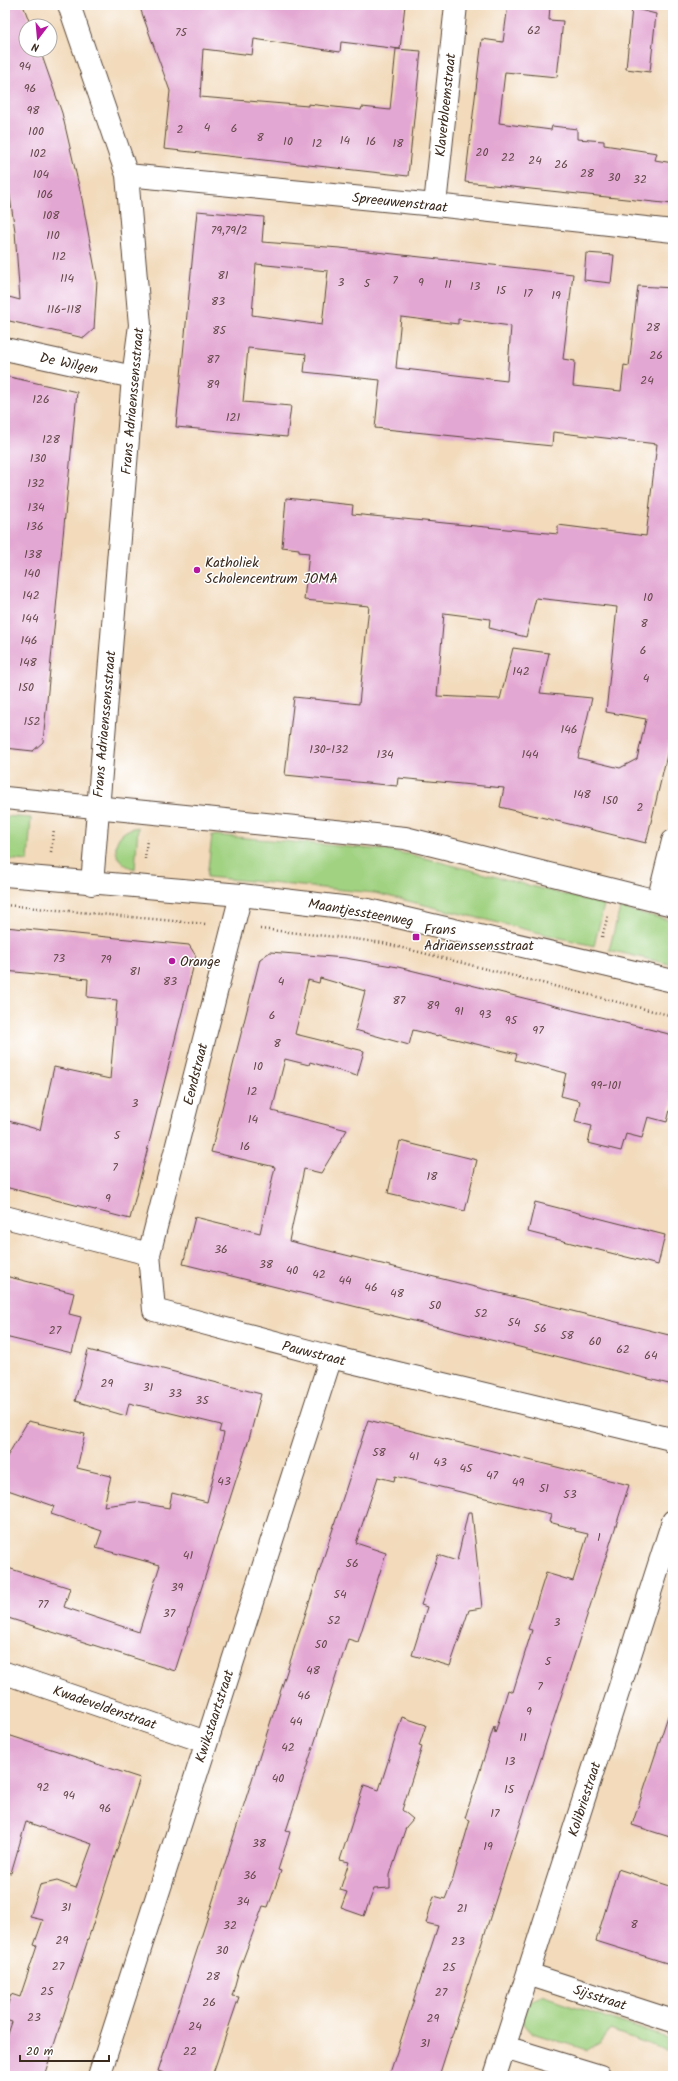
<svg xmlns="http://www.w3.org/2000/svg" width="678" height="2081" font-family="Kalam,sans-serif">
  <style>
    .green { fill: #a0d281; stroke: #6e7e50 }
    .building { fill: #e3a7d3; fill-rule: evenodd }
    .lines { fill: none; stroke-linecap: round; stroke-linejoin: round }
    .minor-casing { stroke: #564436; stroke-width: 24 }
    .tertiary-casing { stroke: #564436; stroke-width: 24 }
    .path { stroke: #564436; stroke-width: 2.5; stroke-dasharray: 1 3; stroke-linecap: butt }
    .minor { stroke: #fff; stroke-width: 22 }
    .tertiary { stroke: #fff; stroke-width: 22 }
    .poi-dot { fill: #b5179e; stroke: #fff; stroke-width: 1.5 }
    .labels { text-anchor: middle; stroke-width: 3; stroke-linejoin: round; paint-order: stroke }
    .number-label { font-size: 12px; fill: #65494b }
    .street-label { font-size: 14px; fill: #3b2a1e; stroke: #fff }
    .poi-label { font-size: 14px; fill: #3b2a1e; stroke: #fff; text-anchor: start }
  </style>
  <rect width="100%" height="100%" fill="#fff"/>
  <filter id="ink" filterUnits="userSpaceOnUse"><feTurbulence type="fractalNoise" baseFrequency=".025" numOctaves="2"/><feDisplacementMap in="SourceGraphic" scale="8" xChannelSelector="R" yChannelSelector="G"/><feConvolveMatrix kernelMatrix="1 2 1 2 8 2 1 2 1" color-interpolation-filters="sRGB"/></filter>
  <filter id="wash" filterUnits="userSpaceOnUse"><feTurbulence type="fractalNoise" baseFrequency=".012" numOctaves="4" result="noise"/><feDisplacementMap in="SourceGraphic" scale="16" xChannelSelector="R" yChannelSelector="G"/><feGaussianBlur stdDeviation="0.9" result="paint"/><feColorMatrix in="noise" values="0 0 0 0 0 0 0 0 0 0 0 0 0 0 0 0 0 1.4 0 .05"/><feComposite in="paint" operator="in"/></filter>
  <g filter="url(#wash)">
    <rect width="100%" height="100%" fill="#f2dabb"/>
    <path class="green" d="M5 816 31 818 28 861 5 859Z
      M138 827 135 869C108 862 110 831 138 827Z
      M212 835 384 850 413 855 604 905 594 946 375 893 207 877Z
      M620 908 673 921V965L609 950Z
      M541 1995 673 2040V2053L610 2030 601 2042 587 2050 532 2033 522 2022 530 2001Z"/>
    <g id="blocks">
      <path class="building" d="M5 5H23L31 26H26V50H40L62 113 82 199 97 280 94 329 84 338 5 320V296L20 300 15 231 9 190 5 191Z
        M139 5H405L400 49 341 42 340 52 254 39 252 55 203 49 200 97 308 106V104L361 110 362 107 390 110 396 49 421 51 408 176 164 149 170 91Z
        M508 5H550L549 20 563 21 557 77 505 72 499 123 551 130 552 126 577 129V139L604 141V145L657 153 655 160 673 163V204L465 182 482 39 503 42Z
        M632 8 656 14 650 72 626 69Z
        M197 211 264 217 262 242 340 248 573 274 563 359 575 361 573 386 621 391 624 365 629 366 638 286 673 288V720L667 755 646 843 500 807 504 788 398 778 397 786 285 775 294 697 359 704 369 606 304 600 309 553 299 552V549L282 547 286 498 353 505 352 514 558 534V525L646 536 657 444 553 432 552 446 375 428 380 380 304 372 306 354 248 348 243 402 291 406 287 437 176 427ZM256 264 328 271 322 325 252 315ZM401 317 458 324V319L511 326 507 381 396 368ZM536 598 617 607 606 712 646 719 637 759 620 768 578 758 592 698 540 693 549 653 513 648 500 699 437 696 444 613 490 619 489 628 526 637Z
        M586 253 614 255 611 283 584 280Z
        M5 376 77 392 43 742 33 751 5 748V532L8 500H5Z
        M5 927 189 945 196 956 130 1219 5 1187V1120L40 1130 54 1067 110 1079 117 1000 87 997 88 979 5 971Z
        M270 952 345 958 398 967 673 1035V1098L667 1122 648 1117 642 1138 626 1134 621 1151 588 1143 592 1126 575 1122 580 1101 561 1096 566 1073 515 1060 517 1054 439 1035 438 1036 413 1030 409 1045 355 1030 365 991 320 978 319 983 308 980 295 1034 364 1051 357 1076 310 1062 309 1065 285 1059 272 1111 347 1130 321 1173 304 1169 289 1241 673 1336V1385L183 1264 195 1217 260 1233 275 1167 211 1152 260 959Z
        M400 1141 477 1160 465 1211 388 1193Z
        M535 1202 665 1235 658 1265 528 1232Z
        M5 1276 74 1293 69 1314 81 1317 72 1353 5 1337Z
        M88 1350 261 1394 249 1439 175 1671 5 1617V1567L70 1588 64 1607 139 1632 160 1565 96 1548 102 1531 51 1514 54 1506 5 1489V1460L28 1421 85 1434 77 1468 111 1476 104 1506 135 1502 169 1508 172 1493 207 1502 224 1433 219 1432 221 1425 129 1403 126 1416 75 1401Z
        M368 1420 629 1485 439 2076H389L438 1926 426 1923 434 1896 445 1899 452 1882 470 1820 465 1818 494 1726 495 1733 508 1690 513 1692 532 1630 528 1629 546 1573 573 1581 588 1534 575 1531V1529L549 1522 551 1514 395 1476 394 1481 378 1477 356 1543 386 1553 358 1642 348 1639 286 1831 290 1832 278 1870 281 1871 268 1907 263 1906 239 1970 232 1996 239 1997 212 2076H173L158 2071Z
        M468 1512H472L482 1608 469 1610 450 1666 412 1655 427 1607 421 1605 438 1555 457 1561Z
        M669 1713 673 1714V1838L632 1825Z
        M402 1717 426 1725 419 1746 422 1747 402 1810 413 1819 406 1827 390 1875V1888L374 1889 364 1916 341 1908 347 1892 340 1890 349 1862 340 1860 364 1785 379 1790Z
        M5 1734 140 1778 44 2076H5V2043L12 2022 5 2020V2013L11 1994 20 1997 37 1946 34 1945 43 1920 30 1917 40 1885 57 1881 76 1888 92 1844 26 1822 11 1873 5 1872Z
        M618 1869 673 1887V1965L596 1941Z"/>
    </g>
  </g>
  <g filter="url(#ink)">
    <use href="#blocks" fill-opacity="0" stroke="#564436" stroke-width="1"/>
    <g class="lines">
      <g class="minor-casing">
        <path id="minor" d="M69 5 127 175 140 325 133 377 92 884
          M127 175 435 205 673 231
          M435 205 456 5
          M5 349 133 377
          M241 895 149 1254 154 1310 331 1357 671 1439 673 1442
          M658 901 673 841
          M5 1217 149 1254
          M5 1673 206 1742
          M528 1974 673 2021
          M505 2047 600 2076
          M99 2076 331 1357
          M495 2076 673 1521"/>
      </g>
      <g class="tertiary-casing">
        <path id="tertiary" d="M5 798 405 838 673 905
          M5 875 241 895 368 910 673 981"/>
      </g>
      <path class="path" d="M51 852 54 829
        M145 859 147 839
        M5 905 206 924
        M260 929 355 939 383 943 673 1016
        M602 937 608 915"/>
      <use href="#minor" class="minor"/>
      <use href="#tertiary" class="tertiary"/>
    </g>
  </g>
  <g class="poi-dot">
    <circle cx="197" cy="570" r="4"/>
    <rect x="412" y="933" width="8" height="8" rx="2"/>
    <circle cx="172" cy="961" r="4"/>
  </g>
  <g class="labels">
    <g class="number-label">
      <text x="534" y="34">62</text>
      <text x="181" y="36">75</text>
      <text x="25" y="70">94</text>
      <text x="30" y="92">96</text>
      <text x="33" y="114">98</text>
      <text x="207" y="131">4</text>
      <text x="234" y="132">6</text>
      <text x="180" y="133">2</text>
      <text x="36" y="135">100</text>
      <text x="260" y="141">8</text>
      <text x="345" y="144">14</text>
      <text x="288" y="145">10</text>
      <text x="371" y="145">16</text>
      <text x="317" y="147">12</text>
      <text x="398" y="147">18</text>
      <text x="482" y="156">20</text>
      <text x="38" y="157">102</text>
      <text x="508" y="161">22</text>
      <text x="535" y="164">24</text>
      <text x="561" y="168">26</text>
      <text x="587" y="177">28</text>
      <text x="41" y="178">104</text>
      <text x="614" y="181">30</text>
      <text x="640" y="183">32</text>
      <text x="45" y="198">106</text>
      <text x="51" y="219">108</text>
      <text x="229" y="234">79,79/2</text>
      <text x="53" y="239">110</text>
      <text x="59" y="260">112</text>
      <text x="223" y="279">81</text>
      <text x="67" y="282">114</text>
      <text x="395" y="284">7</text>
      <text x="341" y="286">3</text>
      <text x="421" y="286">9</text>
      <text x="367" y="287">5</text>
      <text x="448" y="288">11</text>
      <text x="475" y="290">13</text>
      <text x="501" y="294">15</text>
      <text x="528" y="297">17</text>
      <text x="556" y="299">19</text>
      <text x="218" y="305">83</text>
      <text x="64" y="313">116-118</text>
      <text x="653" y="331">28</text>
      <text x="219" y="334">85</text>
      <text x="656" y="359">26</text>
      <text x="213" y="363">87</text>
      <text x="647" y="384">24</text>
      <text x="213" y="388">89</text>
      <text x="41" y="403">126</text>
      <text x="233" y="421">121</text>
      <text x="51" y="443">128</text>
      <text x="38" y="462">130</text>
      <text x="36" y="487">132</text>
      <text x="36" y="511">134</text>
      <text x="35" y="530">136</text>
      <text x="33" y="558">138</text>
      <text x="32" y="577">140</text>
      <text x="31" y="599">142</text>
      <text x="648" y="601">10</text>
      <text x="30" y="622">144</text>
      <text x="644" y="627">8</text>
      <text x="29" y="644">146</text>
      <text x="643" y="654">6</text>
      <text x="28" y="666">148</text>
      <text x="521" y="675">142</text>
      <text x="646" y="682">4</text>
      <text x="26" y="691">150</text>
      <text x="32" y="725">152</text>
      <text x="569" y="733">146</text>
      <text x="329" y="753">130-132</text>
      <text x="385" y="758">134</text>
      <text x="530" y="758">144</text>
      <text x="582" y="798">148</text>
      <text x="610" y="804">150</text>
      <text x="640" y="811">2</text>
      <text x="59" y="962">73</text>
      <text x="106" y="963">79</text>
      <text x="135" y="975">81</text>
      <text x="170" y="985">83</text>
      <text x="281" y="985">4</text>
      <text x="399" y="1004">87</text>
      <text x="433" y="1009">89</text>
      <text x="459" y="1015">91</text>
      <text x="485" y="1018">93</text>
      <text x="272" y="1019">6</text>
      <text x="511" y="1024">95</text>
      <text x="538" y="1034">97</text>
      <text x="277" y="1047">8</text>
      <text x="258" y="1070">10</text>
      <text x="606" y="1089">99-101</text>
      <text x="252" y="1095">12</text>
      <text x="135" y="1107">3</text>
      <text x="253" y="1123">14</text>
      <text x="117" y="1139">5</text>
      <text x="245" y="1150">16</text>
      <text x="115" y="1171">7</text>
      <text x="432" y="1180">18</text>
      <text x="108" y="1202">9</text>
      <text x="221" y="1253">36</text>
      <text x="266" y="1268">38</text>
      <text x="292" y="1274">40</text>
      <text x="319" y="1278">42</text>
      <text x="345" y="1284">44</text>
      <text x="371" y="1291">46</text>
      <text x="397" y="1297">48</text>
      <text x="435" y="1309">50</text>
      <text x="481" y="1317">52</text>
      <text x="514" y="1326">54</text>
      <text x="540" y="1332">56</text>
      <text x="55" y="1334">27</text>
      <text x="567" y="1339">58</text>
      <text x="595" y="1345">60</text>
      <text x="623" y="1353">62</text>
      <text x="651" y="1359">64</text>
      <text x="107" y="1387">29</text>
      <text x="148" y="1391">31</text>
      <text x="175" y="1397">33</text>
      <text x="202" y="1404">35</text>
      <text x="379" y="1456">58</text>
      <text x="414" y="1460">41</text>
      <text x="440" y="1466">43</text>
      <text x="466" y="1472">45</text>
      <text x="492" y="1479">47</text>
      <text x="224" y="1485">43</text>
      <text x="518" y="1486">49</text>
      <text x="544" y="1492">51</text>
      <text x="570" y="1498">53</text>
      <text x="599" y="1541">1</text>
      <text x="188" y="1559">41</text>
      <text x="352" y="1567">56</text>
      <text x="177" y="1591">39</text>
      <text x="340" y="1598">54</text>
      <text x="43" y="1608">77</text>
      <text x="169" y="1617">37</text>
      <text x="334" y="1624">52</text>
      <text x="557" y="1626">3</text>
      <text x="321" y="1648">50</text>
      <text x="548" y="1665">5</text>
      <text x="313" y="1674">48</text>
      <text x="540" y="1690">7</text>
      <text x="304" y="1699">46</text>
      <text x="529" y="1715">9</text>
      <text x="296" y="1725">44</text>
      <text x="523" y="1741">11</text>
      <text x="288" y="1751">42</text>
      <text x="510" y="1765">13</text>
      <text x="278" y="1782">40</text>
      <text x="43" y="1791">92</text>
      <text x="509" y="1793">15</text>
      <text x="69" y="1799">94</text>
      <text x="105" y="1812">96</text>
      <text x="495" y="1817">17</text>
      <text x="259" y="1847">38</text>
      <text x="488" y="1850">19</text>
      <text x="250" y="1879">36</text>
      <text x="243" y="1905">34</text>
      <text x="66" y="1911">31</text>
      <text x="462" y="1912">21</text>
      <text x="634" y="1928">8</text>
      <text x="230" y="1929">32</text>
      <text x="62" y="1944">29</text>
      <text x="458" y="1945">23</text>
      <text x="222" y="1954">30</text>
      <text x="58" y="1970">27</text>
      <text x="449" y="1971">25</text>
      <text x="213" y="1980">28</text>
      <text x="47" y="1995">25</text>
      <text x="441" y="1996">27</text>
      <text x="209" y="2006">26</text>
      <text x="34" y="2021">23</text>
      <text x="433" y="2022">29</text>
      <text x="195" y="2030">24</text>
      <text x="425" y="2047">31</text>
      <text x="190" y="2055">22</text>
    </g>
    <g class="street-label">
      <text transform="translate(445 105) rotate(-84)" y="5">Klaverbloemstraat</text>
      <text transform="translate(400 202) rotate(6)" y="5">Spreeuwenstraat</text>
      <text transform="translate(69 363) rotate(12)" y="5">De Wilgen</text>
      <text transform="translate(132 401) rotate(-85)" y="5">Frans Adriaenssensstraat</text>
      <text transform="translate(104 724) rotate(-85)" y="5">Frans Adriaenssensstraat</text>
      <text transform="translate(361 912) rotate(10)" y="5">Maantjessteenweg</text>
      <text transform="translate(195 1074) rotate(-76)" y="5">Eendstraat</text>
      <text transform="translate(314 1353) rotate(14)" y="5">Pauwstraat</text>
      <text transform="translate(105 1707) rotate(19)" y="5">Kwadeveldenstraat</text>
      <text transform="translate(214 1716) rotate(-72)" y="5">Kwikstaartstraat</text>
      <text transform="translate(584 1799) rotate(-72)" y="5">Kolibriestraat</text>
      <text transform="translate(600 1997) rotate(18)" y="5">Sijsstraat</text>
    </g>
    <g class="poi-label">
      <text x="205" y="567">Katholiek<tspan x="205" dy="16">Scholencentrum JOMA</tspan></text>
      <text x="424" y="934">Frans<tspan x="424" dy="16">Adriaenssensstraat</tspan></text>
      <text x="180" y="966">Orange</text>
    </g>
  </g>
  <rect width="678" height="2081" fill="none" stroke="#fff" stroke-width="20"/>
  <g transform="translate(38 38) rotate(196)"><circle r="19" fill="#ffffff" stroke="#b1aaa5"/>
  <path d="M0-3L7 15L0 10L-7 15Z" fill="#b5179e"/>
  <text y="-6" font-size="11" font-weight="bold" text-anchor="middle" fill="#3b2a1e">N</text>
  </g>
  <path d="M20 2055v6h89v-6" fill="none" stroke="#3b2a1e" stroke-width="2"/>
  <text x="26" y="2055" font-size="12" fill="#3b2a1e" stroke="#ffffff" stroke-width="3" paint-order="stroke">20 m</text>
</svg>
